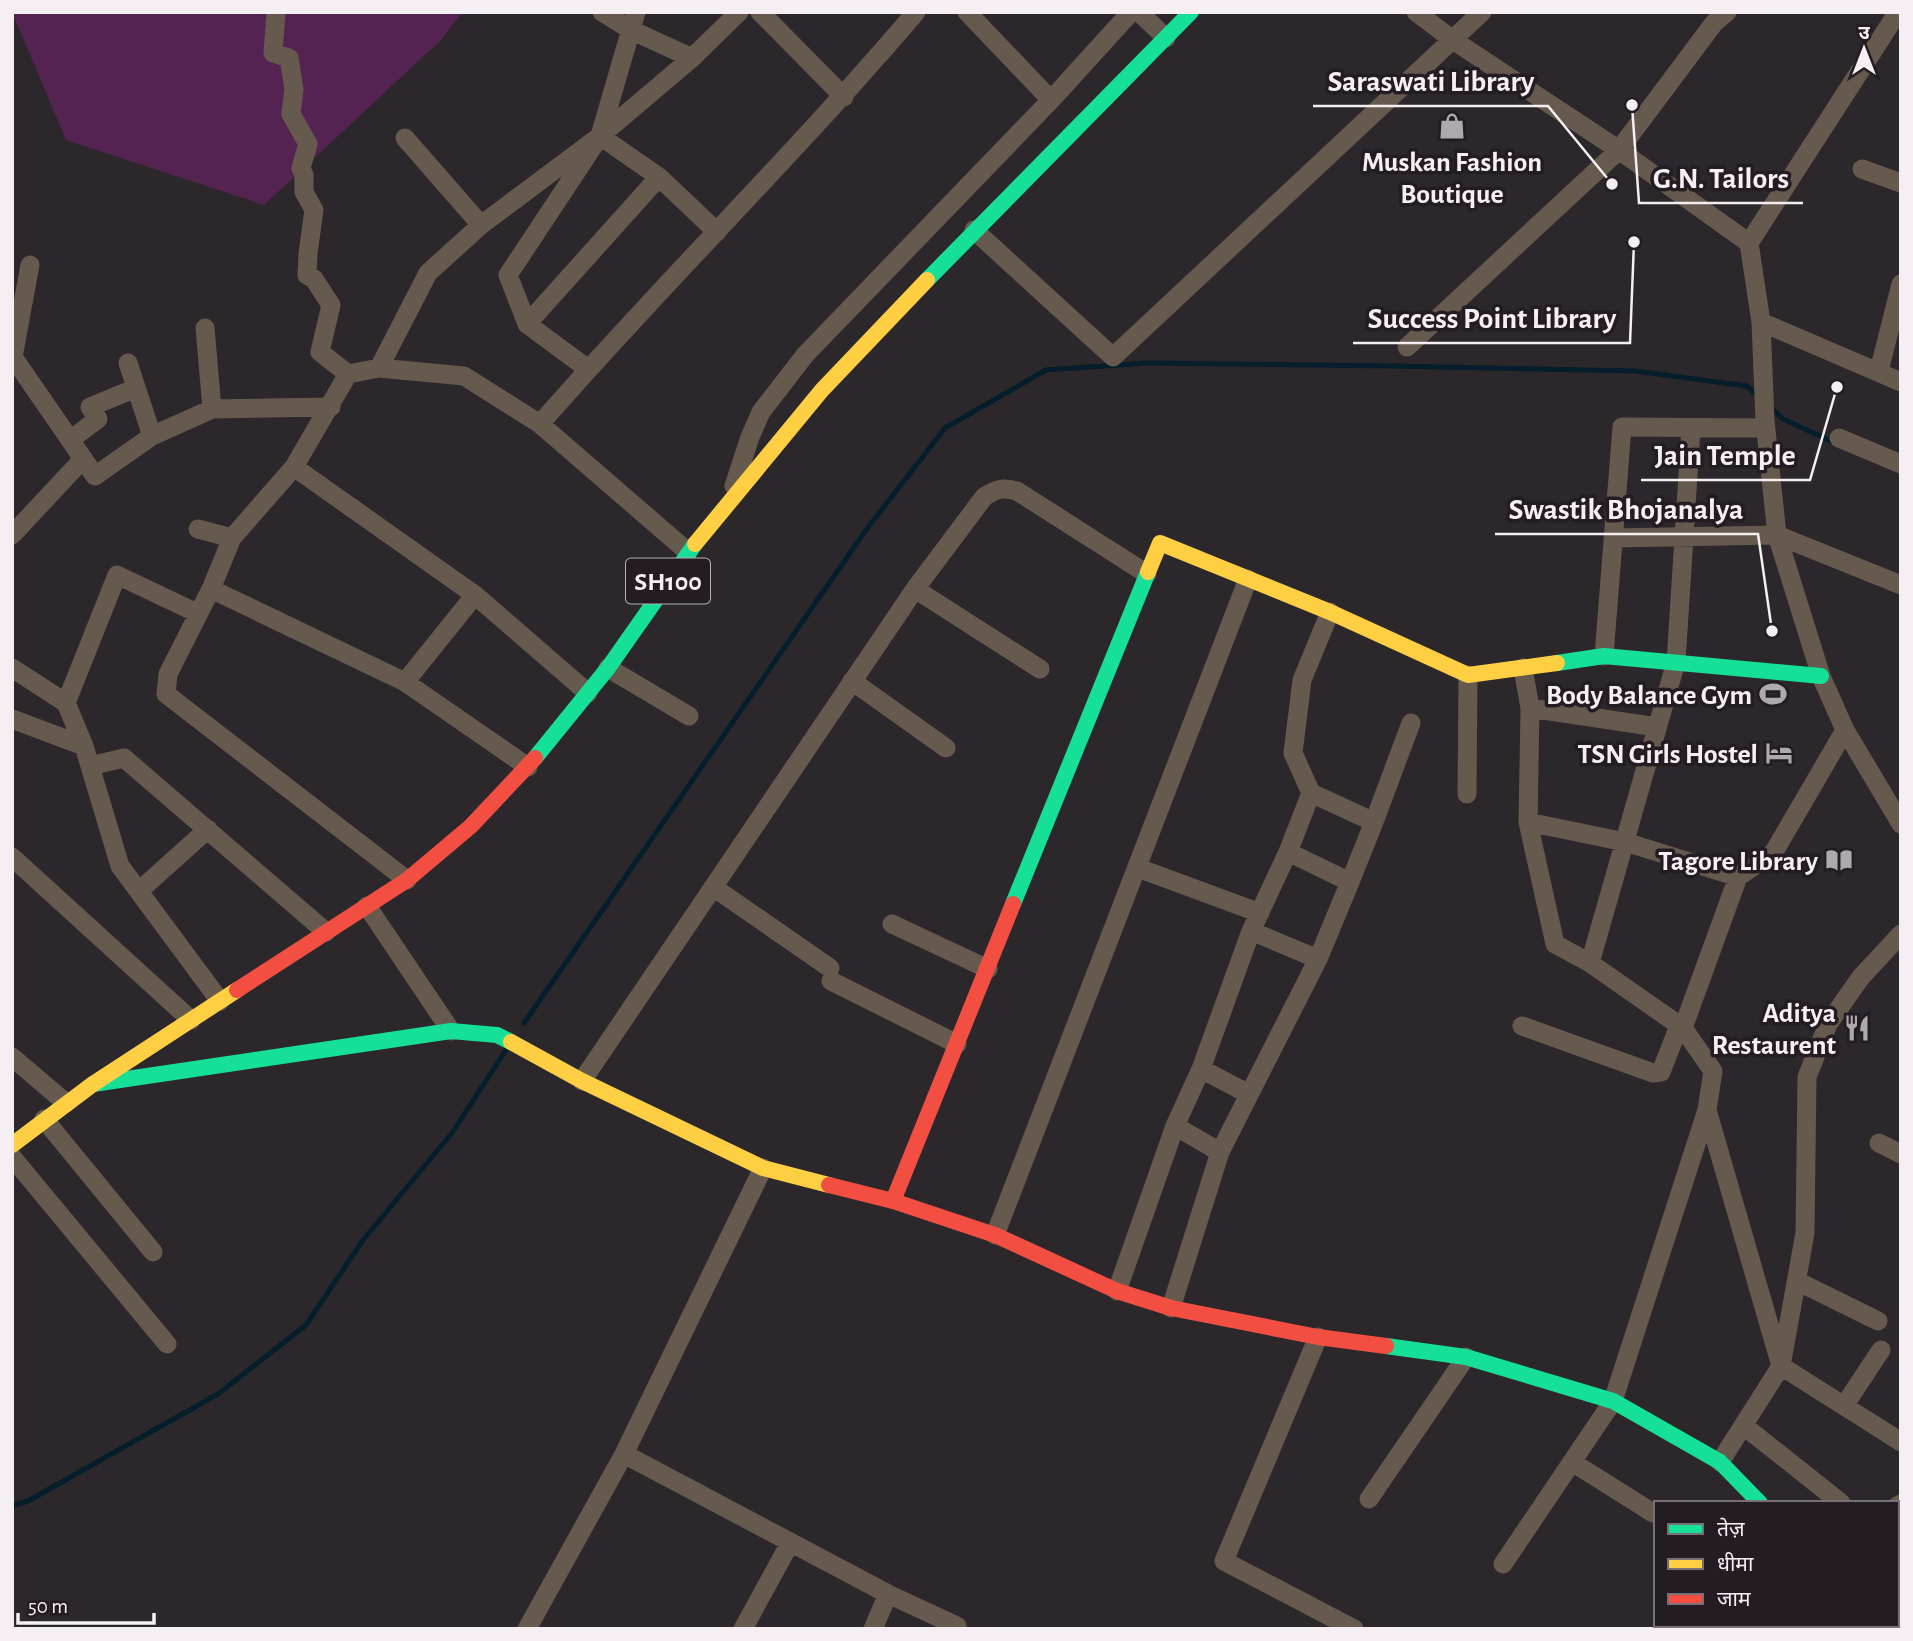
<svg xmlns="http://www.w3.org/2000/svg" width="1913" height="1641" font-family="'Alegreya Sans','Noto Sans Devanagari',sans-serif">
  <style>
    .green { fill: #552352 }
    .lines { fill: none; stroke-linecap: round; stroke-linejoin: round }
    .stream { stroke: #041e2b; stroke-width: 5 }
    .street { stroke: #665a4e; stroke-width: 19 }
    .fast { stroke: #16e098; stroke-width: 16 }
    .slow { stroke: #ffcf43; stroke-width: 16 }
    .jam { stroke: #f24e42; stroke-width: 16 }
    .labels { text-anchor: middle; stroke-width: 7; stroke-linejoin: round; paint-order: stroke }
    .shield { fill: #241c23; stroke: #b6b0b5; stroke-width: 2 }
    .shield-label { font-size: 26px; font-weight: bold; fill: #f5eff4 }
    .poi-label { font-size: 28px; font-weight: bold; fill: #f5eff4; stroke: #241c23; text-anchor: end }
    .leader { fill: none; stroke: #f5eff4; stroke-width: 2.5 }
    .callout-dot { fill: #f5eff4; stroke: #241c23; stroke-width: 2.5 }
    .callout-label { font-size: 30px; text-anchor: middle; font-weight: bold; fill: #f5eff4; stroke: #241c23; stroke-width: 7; stroke-linejoin: round; paint-order: stroke }
  </style>
  <rect width="100%" height="100%" fill="#2b272b"/>
  <path class="green" d="M12 12H463L440 41 264 205 66 140Z"/>
  <g class="lines">
    <path class="stream" d="M1769 406 1783 419 1833 442
      M524 1023 866 530 945 428 1046 370 1147 363 1393 366 1635 371 1747 386 1759 397
      M12 1506 28 1501 218 1394 306 1325 363 1240 452 1133 506 1050"/>
    <path class="street" d="M276 12 273 53 289 58 294 89 291 114 308 144 301 168 304 175V192L314 210 308 253 307 275 314 279 331 305 320 352 348 374
      M602 12 631 30 692 58
      M760 12 844 97
      M967 12 1051 100
      M1139 12 1166 38
      M1416 12 1453 40 1619 150 1749 243
      M1898 12 1749 243 1761 322 1765 421 1777 535 1821 676 1845 730 1901 824
      M600 136 659 177 717 232
      M405 138 481 225
      M1862 169 1901 183
      M974 230 1113 357 1482 12
      M30 265 13 357 95 476 152 436 212 409 331 407
      M1761 322 1901 382
      M527 324 659 177
      M205 328 212 409
      M1407 347 1619 150 1714 23 1727 12
      M128 363 152 436
      M379 368 428 273 481 225 600 136 692 58 739 12
      M588 369 527 324 508 275 600 136 636 12
      M1879 371 1901 284
      M540 424C662 284 795 154 916 12
      M1839 438 1901 464
      M70 440 98 419 90 407 136 388
      M294 467 475 595 588 693
      M734 486 750 437 761 412 805 355 1051 100 1131 12
      M198 529 232 538
      M12 535 83 459
      M1613 538 1777 535 1901 585
      M211 589 405 682 528 767
      M915 589 984 497C996 489 1003 487 1017 491L1147 574
      M1330 612 1302 680 1293 753 1311 793 1374 822 1411 723
      M197 613 117 575 66 703 84 746 120 866 220 1001
      M1604 656 1622 427 1765 428
      M12 668 66 703
      M608 668 689 716
      M852 681 946 748
      M405 682 475 595
      M1530 708 1657 727
      M12 719 84 746
      M90 766 124 758 326 932
      M1311 793 1288 852 1350 882 1374 822
      M1467 794 1468 675
      M1528 822 1625 842 1738 877
      M1288 852 1251 931 1318 959 1350 882
      M12 857 191 1020
      M1138 868 1260 913
      M407 880 166 694 168 674 211 589 232 538 294 467 348 374 379 368 464 376 540 424 688 552
      M713 887 830 968
      M139 891 208 829
      M367 906 451 1031
      M892 924 988 969
      M1590 963 1676 662 1691 428
      M831 981 957 1044
      M1522 1026 1653 1073 1661 1072 1679 1026
      M1683 1028 1738 877 1774 852 1845 730
      M12 1057 66 1103
      M1201 1069 1175 1126 1220 1152 1318 959
      M582 1081 915 589 1040 669
      M1249 1094 1201 1069 1251 931
      M1707 1110 1781 1366 1901 1442
      M44 1119 153 1252
      M1879 1143 1901 1154
      M12 1157 167 1344
      M995 1235 1248 579
      M1797 1281 1878 1321
      M1117 1291 1175 1126
      M1171 1308 1220 1152
      M1318 1337 1224 1561 1354 1629
      M1844 1406 1881 1350
      M1744 1426 1841 1503
      M624 1454 888 1594 957 1626
      M1572 1462 1653 1513
      M1720 1462 1781 1366 1805 1233 1807 1077 1828 1024 1861 977 1901 934
      M1369 1499 1466 1357
      M1897 1506 1901 1504
      M1503 1564 1613 1401 1707 1110 1713 1071 1683 1028 1590 963 1555 944 1528 822 1530 708 1523 668
      M1886 1625 1890 1629
      M527 1629 624 1454 763 1168
      M743 1629 790 1543
      M873 1629 888 1594
      M1736 1629 1740 1625"/>
    <path class="fast" d="M927 280 1191 12
      M1557 663 1604 656 1821 676
      M535 758 608 668 695 544
      M1013 904 1148 572
      M93 1084 451 1031 497 1035 511 1042
      M1386 1346 1466 1357 1613 1401 1720 1462 1760 1503"/>
    <path class="slow" d="M695 544 822 390 927 280
      M1148 572 1160 543 1330 612 1468 675 1557 663
      M511 1042 582 1081 763 1168 829 1185
      M12 1145 93 1084 237 990"/>
    <path class="jam" d="M237 990 407 880 471 826 535 758
      M829 1185 893 1201 995 1235 1117 1291 1171 1308 1318 1337 1386 1346
      M893 1201 1013 904"/>
  </g>
  <defs>
    <g id="shop-bare" transform="scale(2.1)"><path d="M-5-2.5h2.3a2.7 3.5 0 0 1 5.4 0H5L5.5 6h-11ZM-1.5-2.5h3a1.5 2.3 0 0 0-3 0Z" fill="#aea9ae" stroke="#241c23" stroke-width="2.5" paint-order="stroke"/></g>
    <g id="stadium-bare" transform="scale(2.1)"><path d="M0-5a6.5 5 0 1 0 0 10a6.5 5 0 1 0 0-10ZM-3.5-1.8h7v3.6h-7Z" fill="#aea9ae" stroke="#241c23" stroke-width="2.5" paint-order="stroke"/></g>
    <g id="hotel-bare" transform="scale(2.1)"><path d="M-6-4.5h1.5V1H6V5H4.5V3h-9V5H-6ZM-4 0a1.8 1.8 0 1 1 3.6 0ZM.5 0V-2.5h3Q6-2.5 6 0Z" fill="#aea9ae" stroke="#241c23" stroke-width="2.5" paint-order="stroke"/></g>
    <g id="library-bare" transform="scale(2.1)"><path d="M-6-4Q-3-5.5-.7-3.5V5Q-3 3-6 4ZM6-4Q3-5.5 .7-3.5V5Q3 3 6 4Z" fill="#aea9ae" stroke="#241c23" stroke-width="2.5" paint-order="stroke"/></g>
    <g id="restaurant-bare" transform="scale(2.1)"><path d="M-5-6h1v4h1v-4h1v4h1v-4h1v5L-1.5 .5V6h-2V.5L-5-1ZM5-6V6H3V1.5H1.5Q1.5-4 5-6Z" fill="#aea9ae" stroke="#241c23" stroke-width="2.5" paint-order="stroke"/></g>
  </defs>
  <g fill-rule="evenodd">
    <use href="#shop-bare" x="1452" y="126"/>
    <use href="#stadium-bare" x="1773" y="694"/>
    <use href="#hotel-bare" x="1779" y="753"/>
    <use href="#library-bare" x="1839" y="860"/>
    <use href="#restaurant-bare" x="1857" y="1028"/>
  </g>
  <g class="labels">
    <rect class="shield" x="626" y="558.5" width="84" height="45" rx="5"/>
    <g class="shield-label">
      <text x="668" y="590">SH100</text>
    </g>
    <g class="poi-label">
      <text x="1452" y="171" text-anchor="middle">Muskan Fashion<tspan x="1452" dy="32">Boutique</tspan></text>
      <text x="1752" y="704">Body Balance Gym</text>
      <text x="1758" y="763">TSN Girls Hostel</text>
      <text x="1818" y="870">Tagore Library</text>
      <text x="1836" y="1022">Aditya<tspan x="1836" dy="32">Restaurent</tspan></text>
    </g>
  </g>
  <path class="leader" d="M1612 184L1548 106H1313M1632 105L1639 203H1803M1634 242L1630 343H1353M1837 387L1810 480H1641M1772 631L1758 534H1495"/>
  <g class="callout-dot">
    <circle cx="1612" cy="184" r="7"/>
    <circle cx="1632" cy="105" r="7"/>
    <circle cx="1634" cy="242" r="7"/>
    <circle cx="1837" cy="387" r="7"/>
    <circle cx="1772" cy="631" r="7"/>
  </g>
  <g class="callout-label">
    <text x="1431" y="91">Saraswati Library</text>
    <text x="1721" y="188">G.N. Tailors</text>
    <text x="1492" y="328">Success Point Library</text>
    <text x="1725" y="465">Jain Temple</text>
    <text x="1626" y="519">Swastik Bhojanalya</text>
  </g>
  <rect width="1913" height="1641" fill="none" stroke="#f5eff4" stroke-width="28"/>
  <rect x="1654" y="1501" width="245" height="126" fill="#241c23" stroke="#787077" stroke-width="2"/>
  <rect x="1668" y="1524" width="35" height="10" fill="#16e098" stroke="#787077" stroke-width="2"/>
  <text x="1717" y="1536" font-size="21" fill="#f5eff4">तेज़</text>
  <rect x="1668" y="1559" width="35" height="10" fill="#ffcf43" stroke="#787077" stroke-width="2"/>
  <text x="1717" y="1571" font-size="21" fill="#f5eff4">धीमा</text>
  <rect x="1668" y="1594" width="35" height="10" fill="#f24e42" stroke="#787077" stroke-width="2"/>
  <text x="1717" y="1606" font-size="21" fill="#f5eff4">जाम</text>
  <g transform="translate(1864 49)" stroke="#241c23" stroke-width="5" paint-order="stroke">
  <path d="M0-5L12 26L0 18L-12 26Z" fill="#f5eff4"/>
  <text y="-10" font-size="19" font-weight="bold" text-anchor="middle" fill="#f5eff4">उ</text>
  </g>
  <path d="M18 1613v10h136v-10" fill="none" stroke="#f5eff4" stroke-width="3.5"/>
  <text x="28" y="1613" font-size="21" fill="#f5eff4" stroke="#241c23" stroke-width="5" paint-order="stroke">50 m</text>
</svg>
